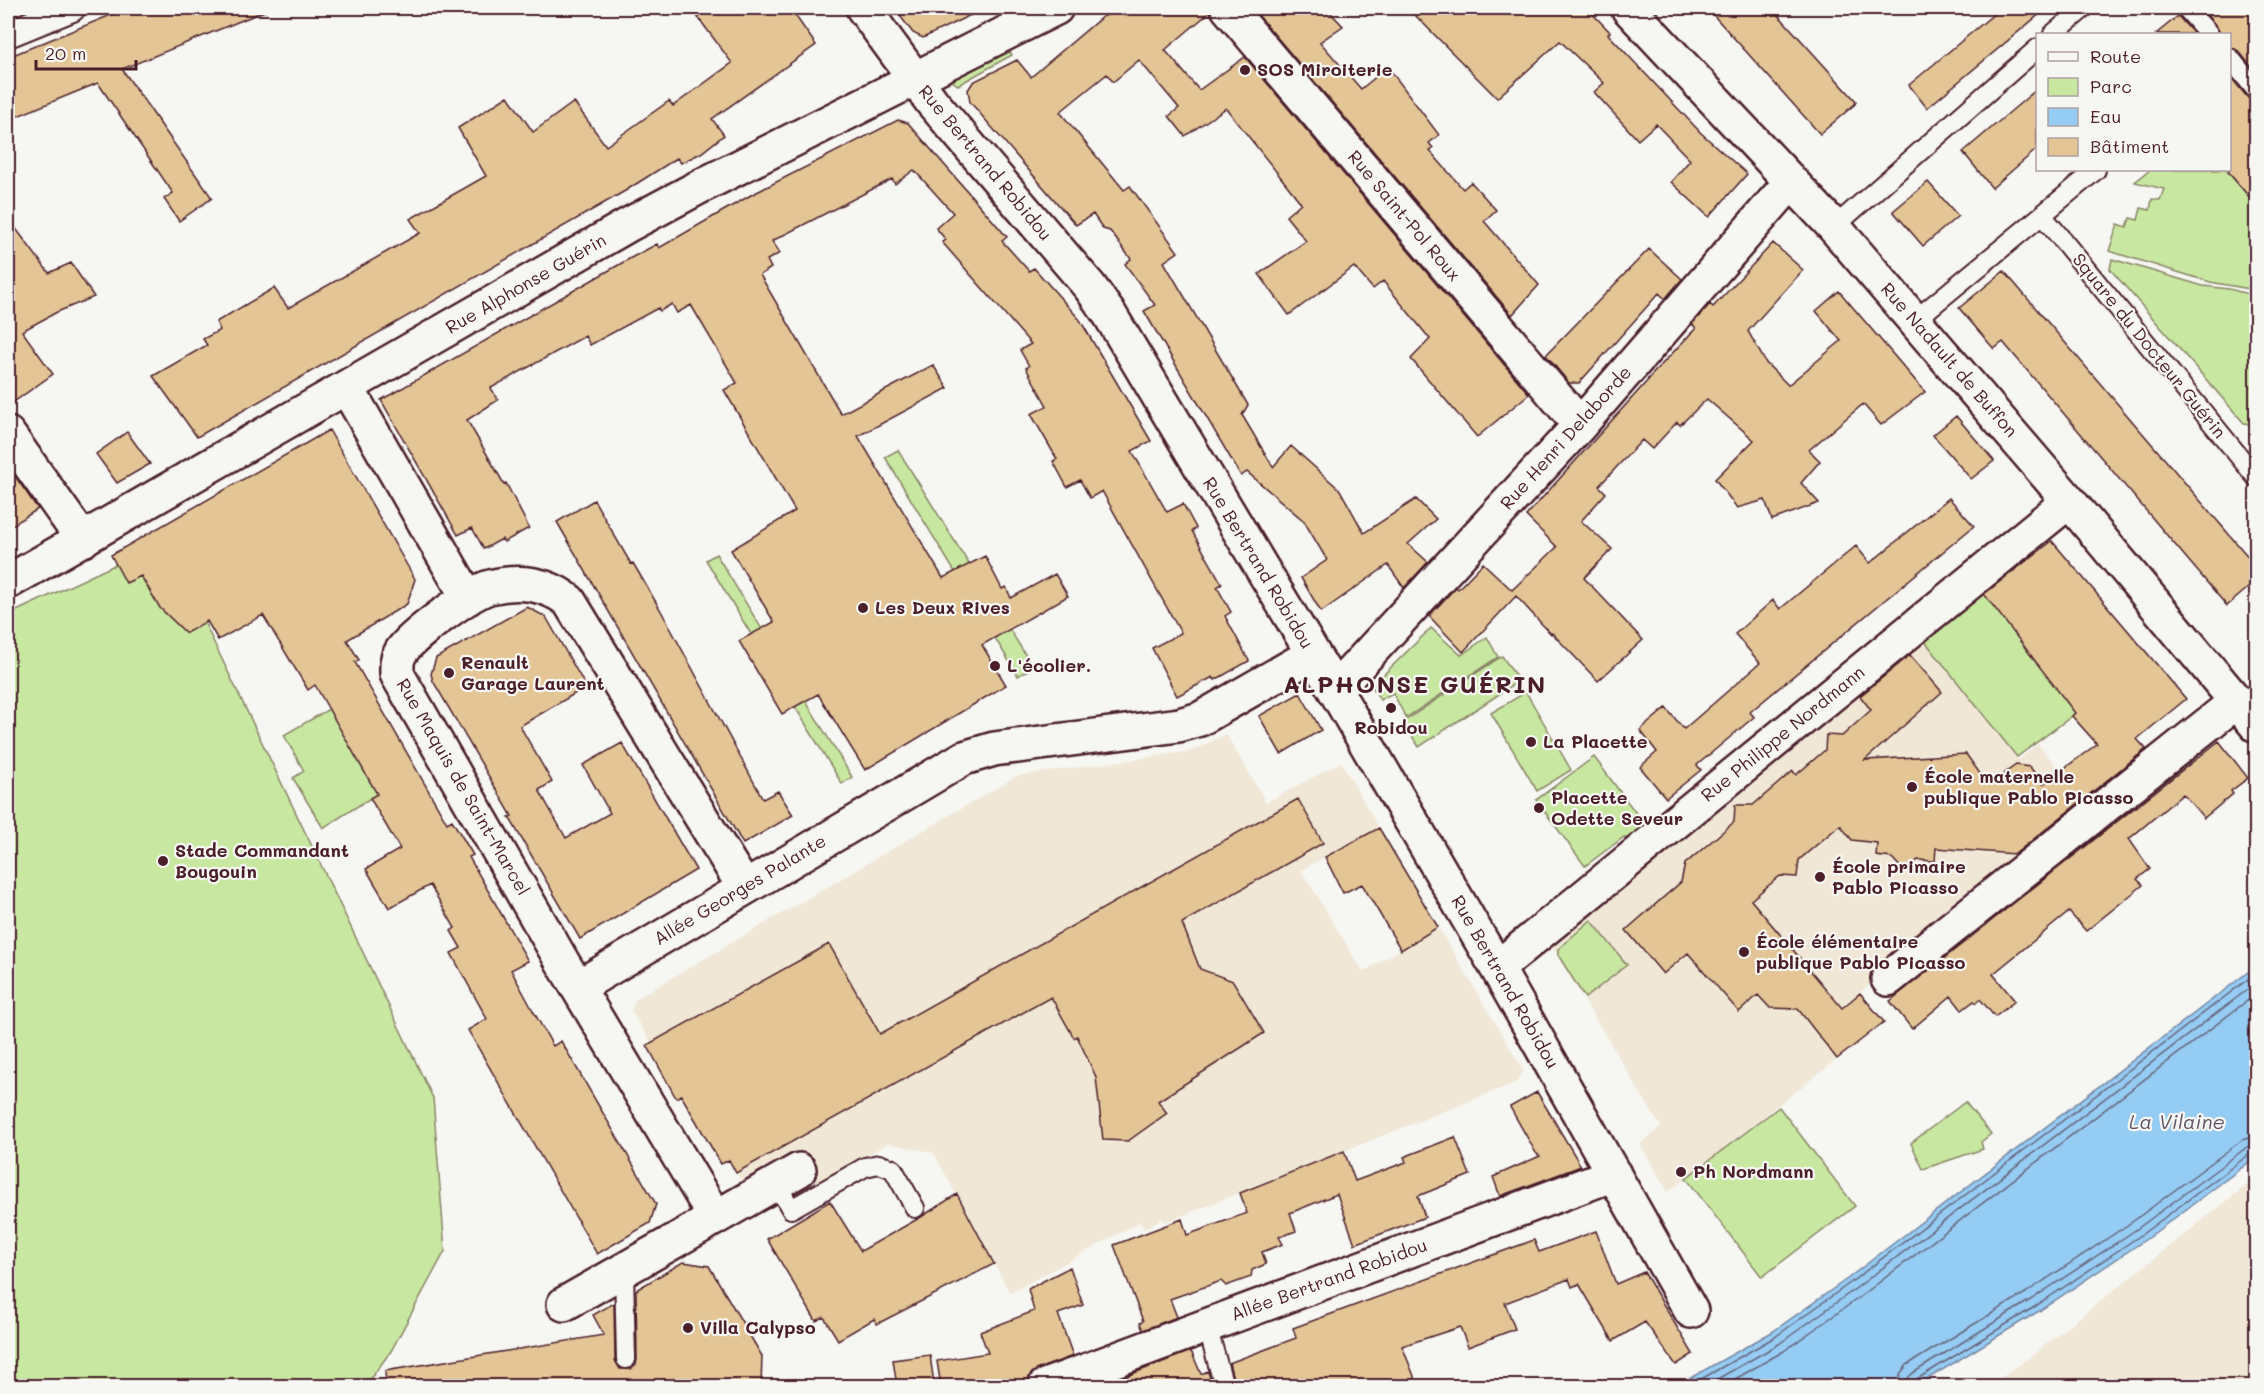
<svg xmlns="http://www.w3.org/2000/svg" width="2264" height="1394" font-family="Mali,sans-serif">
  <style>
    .built { fill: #f0e7d6 }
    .green { fill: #c8e8a1; stroke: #898466; stroke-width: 1.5 }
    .water { fill: #95ccf3; stroke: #7787a3; stroke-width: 1.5 }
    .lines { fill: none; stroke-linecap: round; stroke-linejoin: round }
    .shore { stroke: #68647b; stroke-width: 1.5 }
    .building { fill: #e3c596; stroke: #4a1f2b; stroke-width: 1.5 }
    .service-casing { stroke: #4a1f2b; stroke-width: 22 }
    .pedestrian-casing { stroke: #4a1f2b; stroke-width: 30 }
    .minor-casing { stroke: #4a1f2b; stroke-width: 38 }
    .service { stroke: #f6f6f2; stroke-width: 18 }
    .pedestrian { stroke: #f6f6f2; stroke-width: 26 }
    .minor { stroke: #f6f6f2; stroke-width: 33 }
    .poi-dot { fill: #4a1f2b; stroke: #f6f6f2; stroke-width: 2 }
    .labels { text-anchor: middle; stroke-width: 4.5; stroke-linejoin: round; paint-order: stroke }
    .poi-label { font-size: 18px; font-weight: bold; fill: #4a1f2b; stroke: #f6f6f2; text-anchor: start }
    .street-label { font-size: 18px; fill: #4a1f2b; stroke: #f6f6f2 }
    .water-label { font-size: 20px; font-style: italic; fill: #605367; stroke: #f6f6f2 }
    .district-label { font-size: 24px; font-weight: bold; letter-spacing: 1.5px; fill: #4a1f2b; stroke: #f6f6f2 }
  </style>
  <rect width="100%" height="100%" fill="#f6f6f2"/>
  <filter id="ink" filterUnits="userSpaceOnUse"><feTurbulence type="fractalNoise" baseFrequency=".0167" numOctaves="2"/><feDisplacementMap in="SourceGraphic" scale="12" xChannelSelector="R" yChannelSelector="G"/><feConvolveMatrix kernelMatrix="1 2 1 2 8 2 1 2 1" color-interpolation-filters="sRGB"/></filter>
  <g filter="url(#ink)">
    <path class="built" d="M1924 640 2019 760 2038 744 2089 806 1814 1029 1837 1059 1668 1192 1640 1144 1661 1127 1552 947Z
      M1226 734 1266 803 1341 762 1379 828 1301 870 1363 972 1438 927 1524 1071 1515 1083 1166 1222 1162 1218 1144 1229 1140 1222 1010 1293 934 1153 888 1143 809 1189 791 1155 742 1182 729 1160 721 1164 681 1095 676 1098 647 1045 651 1042 631 1011 636 999 1017 776 1192 751Z
      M2256 1178V1386H1990L2026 1360Z"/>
    <path class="green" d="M1005 43 1012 55 958 85 946 77Z
      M2150 170H2226L2256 205V290L2210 282 2109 251 2118 224 2127 227 2130 218 2138 220 2141 208 2150 210 2152 199 2160 200 2164 189 2135 182Z
      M2112 259 2203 286 2229 289 2256 296V425L2244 423 2110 269Z
      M898 450 1033 667 1018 676 885 457Z
      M155 546 205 624 433 1098 445 1251 391 1351 365 1386H8V615Z
      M716 554 852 777 842 784 706 560Z
      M1984 593 2076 713 2017 757 1924 640Z
      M1431 628 1461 655 1487 637 1498 657 1406 718 1393 693 1380 700 1372 686Z
      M1502 656 1519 681 1419 747 1403 722Z
      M1526 692 1571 770 1537 791 1491 713Z
      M329 709 377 794 323 828 293 778 304 771 284 735Z
      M1594 757 1645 825 1626 839 1624 837 1585 866 1536 800Z
      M1591 920 1627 965 1585 998 1558 955V949Z
      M1965 1102 1991 1134 1981 1142 1983 1149 1923 1169 1911 1143Z
      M1779 1107 1855 1206 1762 1277 1686 1178Z"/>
    <path class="water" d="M2256 966V1157L2145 1240 2039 1311 1916 1386H1676L1772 1332 1847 1279Z"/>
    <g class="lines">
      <path class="shore" d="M1689 1386 1775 1337 1850 1283 2256 973
        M1705 1386 1779 1344 1855 1289 2256 983
        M1723 1386 1784 1351 1860 1297 2256 994
        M1898 1386 1900 1374 1907 1365 2027 1292 2132 1222 2242 1140 2256 1136
        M1907 1386 1908 1378 1913 1373 2032 1299 2137 1229 2247 1147 2256 1145
        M1914 1386 1917 1379 2036 1306 2141 1235 2251 1153 2256 1152"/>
    </g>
    <path class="building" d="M128 8H272L122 69 212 198 179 221 164 199 173 193 98 83 8 120V57Z
      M691 8H790L816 45 712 119 724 135 701 153 681 163 677 158 625 191 197 437 153 376 207 345 203 339 220 330 216 322 274 288 288 308 420 233 410 219 486 176 458 128 508 96 533 132 574 102 606 146 669 101 673 106 732 63Z
      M894 8H985L923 38 913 33Z
      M1124 8H1210V12L1165 50 1199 90 1245 57 1529 394 1477 437 1411 359 1430 339 1383 281 1373 289 1354 267 1289 315 1259 274 1306 241 1286 216 1301 203 1226 108 1185 136 1169 116 1179 108 1139 60 1113 82 1107 74 1060 112 1124 190 1130 186 1178 252 1164 262 1248 405 1242 415 1273 467 1291 446 1340 490 1364 533 1416 499 1436 519 1408 544 1428 562 1404 588 1388 565 1321 612 1301 578 1327 560 1304 521 1247 472 1241 476 1144 311 1155 305 1125 264 1131 259 1110 231 1103 229 1093 214 1076 225 970 102 968 90 973 82 1017 60 1031 77 1102 17Z
      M1252 8H1326L1343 26 1320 42 1361 89 1388 67 1439 135 1429 143 1433 148 1430 151 1463 189 1471 182 1496 210 1484 221 1539 285 1512 315Z
      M1408 8H1587L1610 32 1608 34 1701 133 1747 174 1709 217 1671 182 1690 160 1656 124 1638 140 1594 92 1604 83 1560 41 1497 98Z
      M1707 8H1772L1856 101 1855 104 1820 134Z
      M2001 8H2047L1927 108 1909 85Z
      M2201 8H2256V73L2239 51 2229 47V34H2220L2217 27Z
      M2178 16 2194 34H2156Z
      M2229 75 2248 98 2256 101V205L2229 173Z
      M2037 89V149L1992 188 1963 152Z
      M898 120 908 123 1007 237 1002 241 1029 271 1034 268 1080 320 1151 441 1132 451 1167 512 1183 504 1196 528 1192 531 1222 584 1217 587 1231 612 1225 616 1249 661 1215 680 1213 677 1177 696 1152 648 1181 633 1102 491 1090 498 1080 480 1067 487 1053 461 1057 459 1031 414 1047 406 1026 368 1029 366 1020 350 1031 344 942 242 946 240 936 228 953 213 914 170 895 184 892 179 772 241 780 253 767 260 771 268 760 275 841 414 933 365 948 388 858 436 943 578 985 556 1002 589 1006 587 1011 598 1055 574 1068 596 982 645 1006 685 865 770 818 694 782 714 739 641 774 622 731 550 795 511 724 390 737 383 691 305 677 313 672 304 660 311 658 308 590 345 585 336 491 388 498 400 467 420 504 484 506 483 529 528 504 542 502 539 484 549 472 528 458 535 381 400 629 259 657 244 659 248 751 195Z
      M1928 182 1958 216 1923 246 1893 211Z
      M8 218 49 273 71 263 94 297 57 312 22 331 53 374 8 406Z
      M1773 243 1803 270 1748 331 1766 363 1788 385 1841 341 1816 311 1839 291 1925 392 1881 425 1863 404 1809 450 1820 461 1801 483 1819 503 1772 520 1765 500 1737 508 1715 479 1754 440 1707 399 1680 425 1677 422 1652 449 1642 440 1599 486 1606 493 1581 521 1612 549 1584 578 1643 640 1598 681 1552 633 1551 634 1516 596 1463 652 1429 616 1456 587 1458 589 1483 563 1512 590 1557 547 1526 516 1649 379H1648L1696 328 1692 324 1710 304 1713 307Z
      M1649 249 1682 279 1665 299 1659 293 1579 383H1569L1546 355Z
      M2004 271 2256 566V581L2227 606 2003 342 1994 349 1959 308Z
      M1956 416 1994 461 1971 479 1933 435Z
      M329 430 415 579 407 604 347 640 359 660 355 662 447 823 452 820 473 855 469 857 528 961 511 970 531 1007 553 1046 561 1041 656 1204 650 1223 597 1254 468 1030 487 1019 451 953 461 948 451 931 455 928 430 885 389 908 366 869 400 849 370 798 377 794 315 685 308 690 263 615 218 640 207 621 186 633 160 608 141 576 126 583 111 555Z
      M127 432 150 464 117 483 96 454Z
      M8 466 38 509 8 528Z
      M1949 498 1974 526 1750 712 1754 717 1697 765 1701 770 1666 798 1640 767 1657 752 1640 730 1666 708 1684 729 1760 663 1735 634 1773 600 1780 609 1856 546 1870 563Z
      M594 500 631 564 633 563 660 609 763 799 778 791 793 815 743 844 557 522Z
      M2052 541 2186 699 2137 739 2146 749 2015 854 1936 848 1935 861 1918 860 1904 871 1892 858 1876 856 1877 843 1852 840 1840 825 1799 860 1797 877 1780 876 1751 900 1842 1008 1860 993 1884 1022 1837 1059 1798 1009 1770 1008 1758 995 1739 1012 1688 953 1663 974 1626 930 1681 882 1685 864 1734 822 1735 805H1753L1781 781 1793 771 1796 775 1825 750 1826 735 1842 736 1871 710 1860 696 1910 655 1942 692 1865 760 1966 754 1988 785 2016 765 2030 767 2043 784 2097 744 2072 716 2075 713 1984 594Z
      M527 607 546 617 586 687 520 726 552 782 539 790 566 838 610 813 583 765 622 743 696 870 580 939 509 817 512 816 433 681 431 674 436 658Z
      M1300 693 1321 730 1281 754 1259 716Z
      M2219 741 2248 778 2231 791 2233 794 2204 818 2183 794 2129 839 2150 869 2137 879 2143 885 2086 931 2069 912 1993 974 2015 1001 1995 1017 1980 999 1976 1003 1974 1001 1962 1010 1951 996 1912 1029 1890 1001Z
      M1298 799 1323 843 1182 923 1200 969 1233 981 1264 1033 1158 1101 1167 1113 1128 1141 1103 1140 1096 1077 1077 1036 1074 1038 1051 997 736 1173 729 1160 721 1164 681 1095 676 1098 647 1045 829 944 880 1034Z
      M1379 828 1438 927 1401 950 1362 884 1343 893 1325 857Z
      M1537 1092 1581 1166 1500 1196 1493 1177 1540 1156 1536 1153 1510 1107Z
      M1455 1137 1470 1175 1418 1196 1425 1217 1355 1244 1337 1194 1290 1213 1296 1231 1279 1237 1283 1244 1262 1252 1266 1264 1252 1270 1251 1277 1226 1286 1221 1281 1170 1299 1177 1317 1143 1330 1140 1323 1143 1321 1114 1245 1182 1219 1187 1235 1247 1213 1240 1193 1344 1151 1355 1181 1406 1162 1404 1157Z
      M957 1194 994 1264 877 1324 874 1319 838 1340 824 1317 816 1321 767 1239 830 1201 861 1251 921 1217Z
      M1596 1231 1616 1284 1644 1272 1693 1354 1676 1365 1645 1322 1613 1341 1579 1284 1572 1287 1569 1279 1505 1303 1515 1329 1468 1347 1460 1327 1402 1346 1418 1386H1235L1229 1363 1296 1338 1293 1328 1534 1240 1539 1252Z
      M683 1262 709 1266 762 1356 761 1386H386L385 1371 604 1335 593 1315 614 1303 615 1360 620 1369H631L636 1365 637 1359 636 1290Z
      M1070 1267 1083 1305 1058 1314 1073 1356 1038 1369 1030 1375 1027 1386H941L937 1361 988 1353 980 1332 1034 1311 1028 1289Z
      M1191 1351 1201 1374 1208 1371 1212 1386H1107L1106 1384Z
      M930 1355 934 1384 897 1386 893 1360Z"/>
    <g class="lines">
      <g class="service-casing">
        <path id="service" d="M2186 8 2209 34
          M2053 34 2084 8
          M2230 58 2256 90
          M2042 215 2096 170
          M1834 227 2038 48
          M1915 320 2042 215 2256 477
          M776 1183 791 1209 865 1167 879 1164 893 1169 915 1208
          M624 1269 626 1359
          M1207 1326 1224 1386"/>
      </g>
      <g class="pedestrian-casing">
        <path id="pedestrian" d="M8 34 72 8"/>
      </g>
      <g class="minor-casing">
        <path id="minor" d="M863 8 932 102 1090 287 1110 315 1342 702 1497 968 1691 1311
          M1228 8 1580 425
          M1628 8 1834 227 2069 501 2256 725
          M347 388 468 598
          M8 434 83 540
          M8 582 628 225 701 186 1056 8
          M1335 690 1580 425 1791 182
          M1497 968 2069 501
          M1888 979 2237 701
          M578 987 964 758 994 749 1179 725 1200 719 1313 654
          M715 1217 563 963 397 674C397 665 396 660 401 652 411 636 471 592 490 587 519 580 546 583 569 601L744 887
          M564 1304 799 1170
          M1045 1386 1614 1174"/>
      </g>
      <use href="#service" class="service"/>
      <use href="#pedestrian" class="pedestrian"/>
      <use href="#minor" class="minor"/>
    </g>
  </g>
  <g class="poi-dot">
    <circle cx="1245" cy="70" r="6"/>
    <circle cx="863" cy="608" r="6"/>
    <circle cx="995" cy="666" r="6"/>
    <circle cx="449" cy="673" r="6"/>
    <circle cx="1391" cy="708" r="6"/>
    <circle cx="1531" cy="742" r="6"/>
    <circle cx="1912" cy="787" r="6"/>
    <circle cx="1539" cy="808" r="6"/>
    <circle cx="163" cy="861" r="6"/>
    <circle cx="1820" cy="877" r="6"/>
    <circle cx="1744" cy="952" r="6"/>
    <circle cx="1681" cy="1172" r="6"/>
    <circle cx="688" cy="1328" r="6"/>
  </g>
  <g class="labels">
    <g class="poi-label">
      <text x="1257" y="76">SOS Miroiterie</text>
      <text x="875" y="614">Les Deux Rives</text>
      <text x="461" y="669">Renault<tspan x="461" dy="21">Garage Laurent</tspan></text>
      <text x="1007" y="672">L'écolier.</text>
      <text x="1391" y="734" text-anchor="middle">Robidou</text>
      <text x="1543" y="748">La Placette</text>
      <text x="1924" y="783">École maternelle<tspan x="1924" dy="21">publique Pablo Picasso</tspan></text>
      <text x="1551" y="804">Placette<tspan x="1551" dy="21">Odette Seveur</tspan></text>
      <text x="175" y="857">Stade Commandant<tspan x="175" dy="21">Bougouin</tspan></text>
      <text x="1832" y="873">École primaire<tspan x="1832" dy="21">Pablo Picasso</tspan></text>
      <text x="1756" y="948">École élémentaire<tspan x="1756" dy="21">publique Pablo Picasso</tspan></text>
      <text x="1693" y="1178">Ph Nordmann</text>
      <text x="700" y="1334">Villa Calypso</text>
    </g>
    <g class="street-label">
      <text transform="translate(985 163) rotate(50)" y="6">Rue Bertrand Robidou</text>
      <text transform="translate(1404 216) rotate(50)" y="6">Rue Saint-Pol Roux</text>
      <text transform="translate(526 284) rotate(-30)" y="6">Rue Alphonse Guérin</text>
      <text transform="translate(2149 346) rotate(51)" y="6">Square du Docteur Guérin</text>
      <text transform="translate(1949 360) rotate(49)" y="6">Rue Nadault de Buffon</text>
      <text transform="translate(1566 438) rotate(-48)" y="6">Rue Henri Delaborde</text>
      <text transform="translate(1258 563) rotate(59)" y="6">Rue Bertrand Robidou</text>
      <text transform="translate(1783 734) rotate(-39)" y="6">Rue Philippe Nordmann</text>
      <text transform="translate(463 787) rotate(60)" y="6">Rue Maquis de Saint-Marcel</text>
      <text transform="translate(740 890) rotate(-31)" y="6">Allée Georges Palante</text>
      <text transform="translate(1505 982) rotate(60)" y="6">Rue Bertrand Robidou</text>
      <text transform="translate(1329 1280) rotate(-20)" y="6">Allée Bertrand Robidou</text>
    </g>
    <g class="water-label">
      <text x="2177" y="1129">La Vilaine</text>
    </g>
    <g class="district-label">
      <text x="1415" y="693">ALPHONSE GUÉRIN</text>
    </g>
  </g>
  <rect width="2264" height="1394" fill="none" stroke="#f6f6f2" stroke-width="30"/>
  <rect x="15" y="15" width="2234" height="1364" fill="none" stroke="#4a1f2b" stroke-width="2" filter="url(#ink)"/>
  <rect x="2036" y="33" width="195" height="138" fill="#f6f6f2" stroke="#b1a0a2" stroke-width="1.5"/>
  <rect x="2048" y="52" width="30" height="9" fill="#f6f6f2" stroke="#b1a0a2" stroke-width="1.5"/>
  <text x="2090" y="63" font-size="18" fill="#4a1f2b">Route</text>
  <rect x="2048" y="78" width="30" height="18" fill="#c8e8a1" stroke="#b1a0a2" stroke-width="1.5"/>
  <text x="2090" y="93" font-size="18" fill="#4a1f2b">Parc</text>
  <rect x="2048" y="108" width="30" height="18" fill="#95ccf3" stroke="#b1a0a2" stroke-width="1.5"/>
  <text x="2090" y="123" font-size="18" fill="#4a1f2b">Eau</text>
  <rect x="2048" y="138" width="30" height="18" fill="#e3c596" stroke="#b1a0a2" stroke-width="1.5"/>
  <text x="2090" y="153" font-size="18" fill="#4a1f2b">Bâtiment</text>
  <path d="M36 60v9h100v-9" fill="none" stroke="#4a1f2b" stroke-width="3"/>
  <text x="45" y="60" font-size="18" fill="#4a1f2b" stroke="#f6f6f2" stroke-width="4.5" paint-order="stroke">20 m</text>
</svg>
